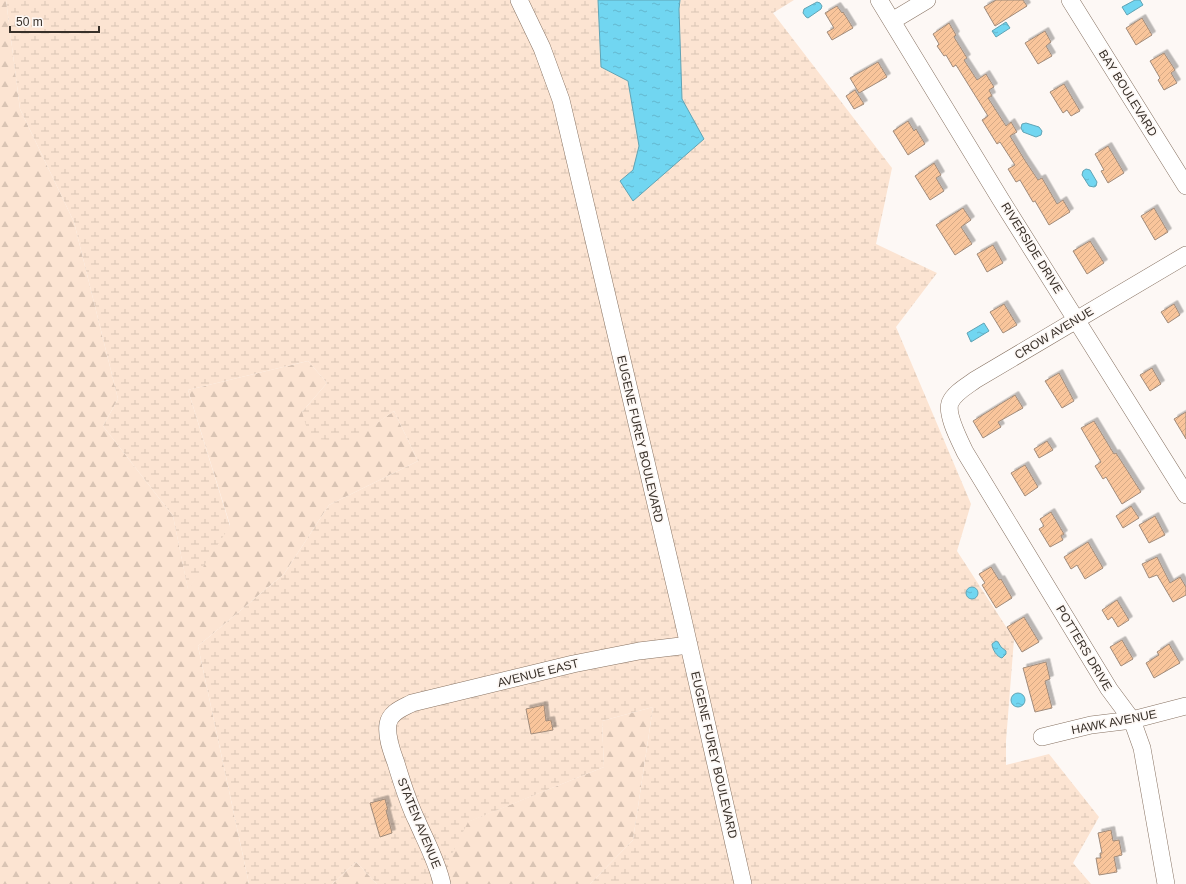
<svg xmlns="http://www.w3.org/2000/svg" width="1186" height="884" font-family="Arial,sans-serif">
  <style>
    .forest { fill: url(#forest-firs) }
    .wetland { fill: url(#wetland-marsh) }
    .water { fill: url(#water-ripples); stroke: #60a4b5 }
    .building { fill: url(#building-hatch); stroke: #a08b7b; filter: url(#shadow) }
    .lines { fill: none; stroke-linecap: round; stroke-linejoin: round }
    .minor-casing { stroke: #877262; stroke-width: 18 }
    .minor { stroke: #fff; stroke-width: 17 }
    .labels { text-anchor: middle; stroke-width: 3.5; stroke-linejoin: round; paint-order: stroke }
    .street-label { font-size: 12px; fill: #383029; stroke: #fdf8f5 }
  </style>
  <defs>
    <pattern id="forest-firs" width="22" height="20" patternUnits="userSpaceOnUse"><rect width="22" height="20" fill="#fce4d2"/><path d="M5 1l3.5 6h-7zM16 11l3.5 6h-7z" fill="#d9c4b4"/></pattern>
    <pattern id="wetland-marsh" width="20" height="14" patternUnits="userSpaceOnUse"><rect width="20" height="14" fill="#fce4d2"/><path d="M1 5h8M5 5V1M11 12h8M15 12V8" fill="none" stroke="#d9c4b4"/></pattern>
    <pattern id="water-ripples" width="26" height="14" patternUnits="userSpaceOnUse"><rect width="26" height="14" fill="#71d6f1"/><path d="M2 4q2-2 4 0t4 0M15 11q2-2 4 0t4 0" fill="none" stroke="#63b8cf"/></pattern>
    <pattern id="building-hatch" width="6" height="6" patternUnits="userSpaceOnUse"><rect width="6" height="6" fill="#f9c59b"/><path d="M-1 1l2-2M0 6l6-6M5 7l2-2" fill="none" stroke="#d6aa86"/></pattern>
    <filter id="shadow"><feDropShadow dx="3.5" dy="-3.5" stdDeviation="0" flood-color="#0004"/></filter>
  </defs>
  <rect width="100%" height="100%" fill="#fdf8f5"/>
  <path class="forest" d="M0 0H6L20 109 74 222 118 399 103 426 173 516 188 589 230 525 188 390 308 361 327 383 302 412 352 440 394 411 418 461 329 505 284 574 198 646 249 884H0Z
    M653 707 633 840 590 884H437L467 822 604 767 602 721Z
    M356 862 377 884H332Z"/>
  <path class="wetland" d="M6 0H598L601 66 628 81 642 162 633 201 681 98 678 0H794L773 13 892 168 876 244 937 273 896 327 971 504 957 551 1014 639 1006 741V765L1049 754 1099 817 1073 863 1091 884H590L633 840 653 707 602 721 604 767 468 822 437 884H377L356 862 332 884H249L198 646 284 574 329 505 418 461 394 411 352 441 310 439 302 412 327 383 308 361 188 390 230 526 188 590 173 516 103 426 118 399 74 222 20 109Z"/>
  <path class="water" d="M598 0H680L679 9 682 99 704 139 633 201 620 181 633 170 639 146 628 81 601 67Z
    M1135 0H1140L1143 5 1127 15 1122 7Z
    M817 2 820 3 822 6 821 9 808 18 806 17 803 13 804 9Z
    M1006 22 1010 28 996 37 992 31Z
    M1026 123 1039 127 1042 131 1041 135 1036 137 1023 132 1021 128 1022 124Z
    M1086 169 1090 170 1097 182 1096 186 1094 187 1089 186 1082 175 1083 171Z
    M984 323 989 331 971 342 967 333Z
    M966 593a6 6 0 1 1 12 0a6 6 0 1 1-12 0Z
    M996 641 998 642 1001 647 1006 651V654L1002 658C997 657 992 649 992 644Z
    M1011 700a7 7 0 1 1 14 0a7 7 0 1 1-14 0Z"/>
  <path class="building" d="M996 0H1023L1027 6 995 26 984 7Z
    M837 6 842 13 843 12 853 28 832 40 827 32 834 28 825 13Z
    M1142 18 1152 35 1136 45 1126 28Z
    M949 23 956 35 954 37 967 58 964 60 977 80 986 74 994 87 989 90 992 96 988 98 1006 126 1011 122 1017 132 1010 136 1024 159 1038 180 1042 178 1057 204 1063 200 1070 212 1049 225 1035 201 1033 202 1020 180 1016 182 1008 169 1015 165 1000 142 997 144 982 120 988 116 956 65 953 67 946 55 944 56 937 46 939 44 933 34Z
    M1045 31 1051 42 1046 46 1052 56 1038 64 1025 43Z
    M1164 53 1175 70 1171 73 1177 83 1164 90 1158 80 1160 78 1150 61Z
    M878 62 887 77 859 93 850 78Z
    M1064 84 1080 111 1071 116 1067 110 1063 113 1050 92Z
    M855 90 864 104 854 109 846 96Z
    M908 121 914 131 916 129 925 144 908 155 893 131Z
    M1108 146 1124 173 1108 183 1101 171 1104 170 1095 154Z
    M934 163 941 175 936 178 944 191 930 200 915 176Z
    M963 208 971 220 961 227 972 244 955 255 936 225Z
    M1154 208 1168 232 1155 240 1141 216Z
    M1090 241 1104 263 1087 274 1073 251Z
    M993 245 1003 263 987 272 977 254Z
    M1004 304 1017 325 1003 333 990 312Z
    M1174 304 1180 315 1168 323 1161 312Z
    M1152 368 1161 384 1150 391 1140 375Z
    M1059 373 1074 401 1062 408 1045 381Z
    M1015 395 1023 408 998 422 1001 427 983 438 973 421Z
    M1186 412V439L1174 419Z
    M1094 421 1114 454 1116 453 1141 492 1122 504 1106 477 1103 479 1095 466 1101 462 1081 428Z
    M1047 441 1053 450 1039 458 1034 449Z
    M1025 465 1038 487 1025 496 1011 473Z
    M1131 506 1139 518 1123 528 1116 516Z
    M1051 512 1064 534 1061 536 1063 540 1050 547 1039 529 1044 526 1040 519Z
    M1155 516 1165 535 1149 543 1139 525Z
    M1088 542 1103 568 1085 579 1077 565 1071 569 1064 557Z
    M1157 557 1170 583 1180 577 1186 587V595L1173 602 1157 575 1149 578 1142 564Z
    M991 567 999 580 1001 579 1012 598 996 608 982 585 985 583 979 574Z
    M1117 600 1129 620 1118 627 1112 617 1108 620 1102 610Z
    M1024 617 1039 642 1022 652 1007 627Z
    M1122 640 1133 659 1121 666 1110 647Z
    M1169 644 1180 663 1154 678 1146 663 1159 655 1157 652Z
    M1046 662 1050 679 1045 681 1052 708 1035 712 1023 668Z
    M544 705 546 721 551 720 553 730 531 734 526 709Z
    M385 799 388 810H386L392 833 380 837 370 803Z
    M1111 830 1113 841 1119 840 1122 855 1114 857 1117 872 1099 875 1096 858H1101L1100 853H1102L1098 833Z"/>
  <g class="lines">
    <g class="minor-casing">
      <path id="minor" d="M519 0 542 48 561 100 682 615 743 884
        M879 0 1001 200 1186 495
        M1070 0 1186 186
        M892 21 927 0
        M1042 737 1091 725 1132 720 1186 706
        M442 884C437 861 426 842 417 821 408 803 402 783 396 763 392 752 386 737 388 724 390 712 403 708 412 703L573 664 639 651 689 645
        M1166 884 1142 748 1132 720 1109 689 965 452C960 441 946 415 950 403 954 393 967 386 975 380L1186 255"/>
    </g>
    <use href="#minor" class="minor"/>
  </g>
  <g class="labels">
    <g class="street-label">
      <text transform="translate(1128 93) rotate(58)" y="4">BAY BOULEVARD</text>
      <text transform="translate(1032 248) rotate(58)" y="4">RIVERSIDE DRIVE</text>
      <text transform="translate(1054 333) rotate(-31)" y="4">CROW AVENUE</text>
      <text transform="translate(640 439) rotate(77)" y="4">EUGENE FUREY BOULEVARD</text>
      <text transform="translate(1084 648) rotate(59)" y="4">POTTERS DRIVE</text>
      <text transform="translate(538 673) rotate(-14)" y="4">AVENUE EAST</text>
      <text transform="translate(1114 722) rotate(-11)" y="4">HAWK AVENUE</text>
      <text transform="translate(714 755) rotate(77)" y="4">EUGENE FUREY BOULEVARD</text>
      <text transform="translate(419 823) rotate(68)" y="4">STATEN AVENUE</text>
    </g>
  </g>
  <path d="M10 26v6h89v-6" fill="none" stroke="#383029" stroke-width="2"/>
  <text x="16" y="26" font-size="12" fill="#383029" stroke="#fdf8f5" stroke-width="3" paint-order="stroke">50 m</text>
</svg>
